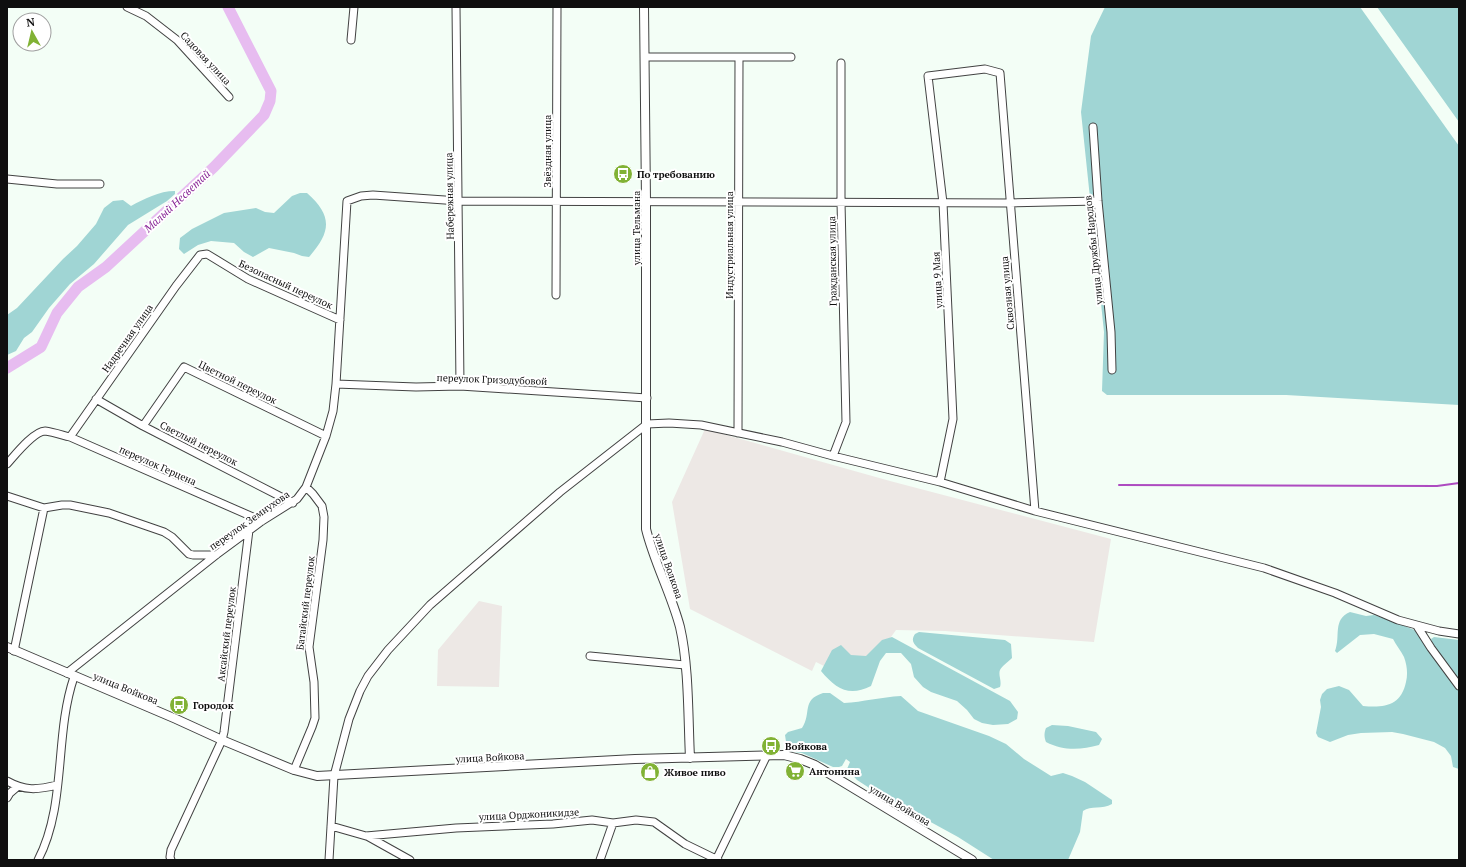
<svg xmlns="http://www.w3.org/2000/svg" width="1466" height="867" font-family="'PT Serif',serif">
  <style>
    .industrial { fill: #ede8e5 }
    .forest { fill: #a0d5d4 }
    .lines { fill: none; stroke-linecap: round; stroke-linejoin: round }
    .stream { stroke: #ad4bc0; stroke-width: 2 }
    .river { stroke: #e7bcf0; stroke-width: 11 }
    .minor-casing { stroke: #424242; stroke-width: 9 }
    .tertiary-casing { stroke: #424242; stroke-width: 10 }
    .minor { stroke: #fff; stroke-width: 7 }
    .tertiary { stroke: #fff; stroke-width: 8 }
    .labels { text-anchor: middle; stroke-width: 4; stroke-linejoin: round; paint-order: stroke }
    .street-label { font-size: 10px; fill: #0f0f0f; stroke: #fff }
    .poi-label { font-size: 10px; font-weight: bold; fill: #0f0f0f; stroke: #fff; text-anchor: start }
    .water-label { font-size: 11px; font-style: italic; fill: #882496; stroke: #fff }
  </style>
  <rect width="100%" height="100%" fill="#f3fef6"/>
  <path class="industrial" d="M705 429 890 481 1111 539 1094 642 945 631 896 630 858 683 816 662 812 671 690 609 672 502Z
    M479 601 502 606 499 687 437 686 438 650Z"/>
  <path class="forest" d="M1105 7H1360L1459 146V405L1286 395H1107L1102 391 1104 332 1081 112 1091 36Z
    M1377 7H1459V122Z
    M175 191V194L167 201 128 225 94 264 70 284 49 308 32 332 24 338 16 351 7 355V315L17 308 63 259 77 246 96 224 104 208 113 201 123 200 131 206C144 199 159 191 175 191Z
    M300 193H307C333 216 331 232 309 257L302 256 294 253 269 248 253 257 244 252 234 243 211 241 198 245 184 254 179 249 180 238 192 229 224 213 256 208 265 212 274 213 292 196Z
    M1350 612 1366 616 1374 615 1400 624 1419 632 1459 690V769L1453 767 1451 756 1445 748 1434 742 1403 734 1392 732 1361 733 1348 735 1330 742 1318 737 1316 733 1321 707 1320 700 1322 694 1327 689 1339 686 1349 690 1363 706C1384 708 1401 706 1406 682 1408 674 1407 665 1404 657 1401 651 1396 645 1393 639L1374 634 1360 635 1337 653 1335 651C1341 636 1332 620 1350 612Z
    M919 632 1005 640 1011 644 1012 658C1008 662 1002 666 1000 670 998 675 1002 681 1000 687L994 689 918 648C913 643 911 640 915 634Z
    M892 637 1010 701 1018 712 1017 719 1008 724 993 725 982 723 974 719 967 710 957 701 931 692 923 687 914 677 911 664 901 653H886L880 661 871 686C849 697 836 689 821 671L832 650 841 645 851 655 866 656 882 640Z
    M1434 637 1459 640V680L1434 647 1431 639Z
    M823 693H830L844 703C863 702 881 697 901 696L918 711 989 736 1006 744 1024 759 1051 776 1063 773 1072 776 1085 782 1112 800V804C1102 810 1091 805 1083 811L1080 832 1068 860H994L958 837 874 791 857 780 847 769 850 762 846 759 842 766 839 767H833L802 753 793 752 787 748 785 735 788 732 802 728C812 713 801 700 823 693Z
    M1052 725 1068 726 1096 732 1102 739 1099 745C1081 750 1063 751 1046 742 1044 737 1044 733 1046 728Z"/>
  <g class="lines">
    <path class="stream" d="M1119 485 1437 486 1459 483"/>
    <path class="river" d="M7 368 41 347 57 313 78 287 106 267 214 167 264 115 270 101 271 91 228 7"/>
    <g class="minor-casing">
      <path id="minor" d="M127 7 146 16 177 40 229 97
        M456 7 460 386
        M351 40 354 7
        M645 57H791
        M1093 127 1098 201 1111 332 1112 370
        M7 179 57 184H100
        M556 295 557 7
        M336 384 416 387 460 386 647 398
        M96 399 143 426 293 503
        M143 426 184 367 326 436
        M738 433 739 58
        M70 437 176 286 200 255 207 254 248 279 340 320
        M833 456 846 422 841 202V63
        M7 464C15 455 34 431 45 431 53 432 62 435 70 437L262 521
        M940 482 953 419 943 203 928 76 985 69 1000 73 1035 511
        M7 496 44 508 62 505H70L109 513 164 532 172 537 189 554 193 555H216
        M1417 626 1431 648 1459 686
        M14 651 44 508
        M590 656 685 665
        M67 673 216 555 262 521 297 499 306 487 326 436 333 411 336 384 347 201 361 196 373 195 459 201 1010 203 1098 201
        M294 770 312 727 315 718 314 682 309 647 323 540 324 517 322 506 313 494 306 487
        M7 781C25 791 37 790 57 785
        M7 798 10 793 17 787
        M331 826 366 836 456 828 553 824 592 820 613 823 636 820 654 822 685 844 718 860
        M367 836 410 860
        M38 860C67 804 54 736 74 677
        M171 860 170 857 171 850 222 740 224 732 249 530
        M329 860 334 776 349 719 360 691 368 676 388 650 430 605 560 492 647 424 669 423 701 425 782 442 833 456 940 482 1035 511 1264 568 1335 593 1398 620 1439 631 1459 634
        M600 860 613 823
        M716 860 767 755"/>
    </g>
    <g class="tertiary-casing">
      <path id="tertiary" d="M644 7 646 202V529C654 562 671 593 680 627 689 666 688 717 690 758
        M7 647 176 719 222 740 294 770 317 776 635 759 784 755 800 759 815 765 972 860"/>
    </g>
    <use href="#minor" class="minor"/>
    <use href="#tertiary" class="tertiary"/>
  </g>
  <defs>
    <g id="bus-disc" transform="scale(1)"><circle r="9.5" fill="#81b235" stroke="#fff"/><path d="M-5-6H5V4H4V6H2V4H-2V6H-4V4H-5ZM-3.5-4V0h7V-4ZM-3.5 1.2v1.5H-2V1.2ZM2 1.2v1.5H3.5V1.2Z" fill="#fff"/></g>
    <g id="supermarket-disc" transform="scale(1)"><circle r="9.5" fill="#81b235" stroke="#fff"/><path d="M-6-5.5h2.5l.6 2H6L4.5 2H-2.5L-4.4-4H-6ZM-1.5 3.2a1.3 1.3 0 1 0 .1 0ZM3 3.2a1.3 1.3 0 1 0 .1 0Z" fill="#fff"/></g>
    <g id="shop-disc" transform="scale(1)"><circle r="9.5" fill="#81b235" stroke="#fff"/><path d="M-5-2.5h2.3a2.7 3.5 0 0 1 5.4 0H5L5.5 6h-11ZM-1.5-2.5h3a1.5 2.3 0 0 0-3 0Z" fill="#fff"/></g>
  </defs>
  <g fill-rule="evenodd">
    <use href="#bus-disc" x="623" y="174"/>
    <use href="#bus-disc" x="179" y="705"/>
    <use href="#bus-disc" x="771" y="746"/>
    <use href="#supermarket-disc" x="795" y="771"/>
    <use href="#shop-disc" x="650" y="772"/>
  </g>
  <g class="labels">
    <g class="street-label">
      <text transform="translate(206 58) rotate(47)" y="4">Садовая улица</text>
      <text transform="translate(547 151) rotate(-90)" y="4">Звёздная улица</text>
      <text transform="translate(449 196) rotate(-91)" y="4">Набережная улица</text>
      <text transform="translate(636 228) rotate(-90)" y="4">улица Тельмана</text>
      <text transform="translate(729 245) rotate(-90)" y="4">Индустриальная улица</text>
      <text transform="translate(1093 250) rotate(-96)" y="4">улица Дружбы Народов</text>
      <text transform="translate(832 261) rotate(-91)" y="4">Гражданская улица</text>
      <text transform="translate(937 280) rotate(-93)" y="4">улица 9 Мая</text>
      <text transform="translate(286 284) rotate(25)" y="4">Безопасный переулок</text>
      <text transform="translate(1007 293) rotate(-95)" y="4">Сквозная улица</text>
      <text transform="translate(127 338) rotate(-55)" y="4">Надречная улица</text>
      <text transform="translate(492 379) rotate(2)" y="4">переулок Гризодубовой</text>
      <text transform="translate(238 382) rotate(26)" y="4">Цветной переулок</text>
      <text transform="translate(199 443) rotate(27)" y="4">Светлый переулок</text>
      <text transform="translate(158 465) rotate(24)" y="4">переулок Герцена</text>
      <text transform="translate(249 520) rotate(-35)" y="4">переулок Земнухова</text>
      <text transform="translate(669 566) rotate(71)" y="4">улица Волкова</text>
      <text transform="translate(305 603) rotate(-83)" y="4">Батайский переулок</text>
      <text transform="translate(226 634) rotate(-83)" y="4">Аксайский переулок</text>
      <text transform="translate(126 688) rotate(22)" y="4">улица Войкова</text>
      <text transform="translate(490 757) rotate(-3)" y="4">улица Войкова</text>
      <text transform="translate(900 805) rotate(31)" y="4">улица Войкова</text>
      <text transform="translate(529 814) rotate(-3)" y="4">улица Орджоникидзе</text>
    </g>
    <g class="poi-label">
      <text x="637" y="178">По требованию</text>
      <text x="193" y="709">Городок</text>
      <text x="785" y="750">Войкова</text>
      <text x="809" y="775">Антонина</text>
      <text x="664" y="776">Живое пиво</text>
    </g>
    <g class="water-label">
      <text transform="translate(177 201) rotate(-43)" y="4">Малый Несветай</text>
    </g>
  </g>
  <rect width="1466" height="867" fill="none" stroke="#0f0f0f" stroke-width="16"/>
  <g transform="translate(32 32) rotate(352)"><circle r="19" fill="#ffffff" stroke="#9f9f9f"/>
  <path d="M0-3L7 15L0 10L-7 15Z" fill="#81b235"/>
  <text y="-6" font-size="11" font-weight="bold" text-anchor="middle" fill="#0f0f0f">N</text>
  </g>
</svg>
